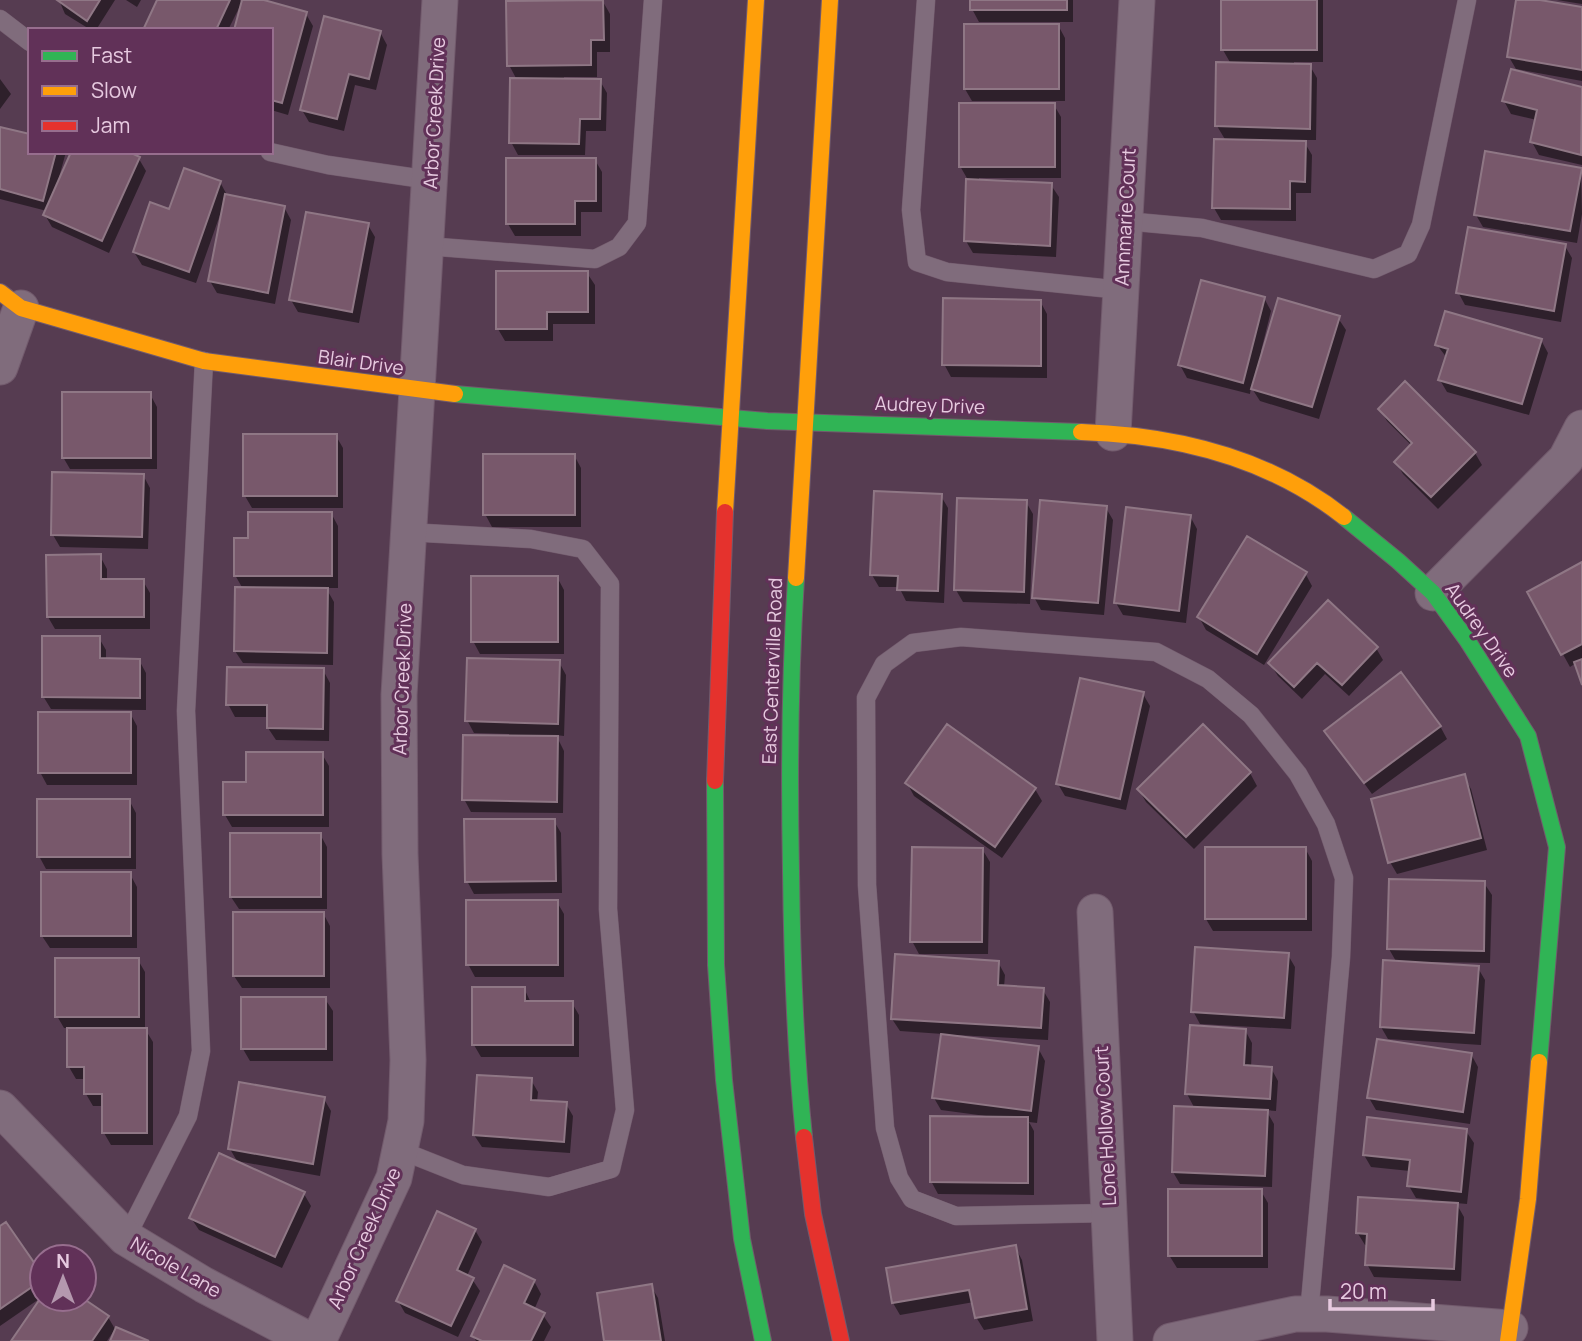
<svg xmlns="http://www.w3.org/2000/svg" width="1582" height="1341" font-family="Manrope,sans-serif">
  <style>
    .shadow { fill: #0007 }
    .building { fill: #78586b; stroke: #8f7785; stroke-width: 2 }
    .lines { fill: none; stroke-linecap: round; stroke-linejoin: round }
    .lane-casing { stroke: #725b6d; stroke-width: 19 }
    .street-casing { stroke: #725b6d; stroke-width: 37 }
    .fast-casing { stroke: #725b6d; stroke-width: 18 }
    .slow-casing { stroke: #725b6d; stroke-width: 18 }
    .jam-casing { stroke: #725b6d; stroke-width: 18 }
    .lane { stroke: #806c7c; stroke-width: 18 }
    .street { stroke: #806c7c; stroke-width: 35 }
    .fast { stroke: #30b455; stroke-width: 16 }
    .slow { stroke: #ff9f0a; stroke-width: 16 }
    .jam { stroke: #e5322d; stroke-width: 16 }
    .labels { text-anchor: middle; stroke-width: 6; stroke-linejoin: round; paint-order: stroke }
    .street-label { font-size: 19px; fill: #e7cae0; stroke: #613158 }
  </style>
  <rect width="100%" height="100%" fill="#563c51"/>
  <path class="shadow" d="M59 0H115L96 30H91L65 14Z
    M126 0H141L137 7Z
    M159 0H240L243 5 244 0H258L306 14 313 26 288 115 271 110V30L241 4 228 30H145Z
    M580 0H602L610 14V52H597V77H564V80L600 81 607 93 606 131H586L585 155H518L511 142 517 80 509 65Z
    M972 0H1073V22H979L972 9Z
    M1223 0H1323V62H1294V65L1310 66 1317 78 1316 140H1303L1312 155 1311 193H1296V221L1221 220 1214 208 1226 141 1217 126 1231 64 1223 50Z
    M1518 0 1582 9V81L1516 69 1509 57Z
    M1557 0H1582V4Z
    M1058 25 1065 38V101H972L965 89Z
    M380 32 387 45 376 90 355 85 344 131 309 122 302 110Z
    M1512 71 1582 89V165L1539 155 1532 142 1537 120 1511 114 1504 101Z
    M0 79 11 94 0 109Z
    M1054 105 1061 117V178H979V182L1051 185 1059 197 1056 257 973 253 966 241 968 180 960 166Z
    M0 129 30 152H66L58 181 60 182 139 159 146 171 109 253 52 227 45 215 47 211 0 199Z
    M595 160 602 172V212H581V236H515L508 224Z
    M1581 169 1582 214 1577 243 1483 227 1476 215Z
    M220 182 227 195 284 207 291 220 275 304 217 293 210 281 223 212H221L196 283 142 265 134 252 170 211Z
    M368 225 375 237 359 323 298 312 291 300Z
    M1565 246 1572 258 1561 322 1465 305 1458 292Z
    M587 273 595 285V324H553V341H505L498 329Z
    M1264 298 1271 311 1261 351 1264 352 1338 318 1346 330 1319 419 1260 401 1251 387 1250 394 1187 378 1180 365Z
    M1040 301 1047 314V378L951 377 944 364Z
    M1541 340 1548 353 1529 415 1447 392 1440 380 1447 358 1437 345Z
    M150 394 157 407V469H70L63 457Z
    M1380 409 1475 453 1482 465 1438 509 1403 474 1396 462 1412 446 1387 421Z
    M336 436 343 448V508H252L245 496Z
    M574 455 581 468V527H492L485 514Z
    M143 475 150 488 148 549 60 547 53 535Z
    M941 496 948 508 944 603 906 601 899 587H879L872 575Z
    M1026 502 1033 514 1030 604 963 602 956 590Z
    M1106 508 1113 520 1104 615 1041 610 1034 597Z
    M331 513 338 526V588H326L334 602 333 665 243 663 235 651 243 589 235 575 250 539Z
    M1190 516 1197 529 1186 623 1123 615 1116 603Z
    M100 556 107 569V581H143L150 593V629H55L48 617Z
    M1582 564V679L1576 663 1570 667 1529 593Z
    M1305 573 1312 586 1264 665 1206 630 1199 617Z
    M557 577 564 590V654H480L473 641Z
    M99 638 106 650V660H139L146 673V710L51 709 43 696Z
    M1376 648 1383 660 1349 696 1325 674 1302 699 1278 676 1270 664Z
    M559 662 566 675 564 736 556 735 564 751 563 813 471 812 464 799 509 737V734L474 733 467 720Z
    M323 670 330 683 329 741 276 740 268 728 269 717H235L228 704Z
    M1143 694 1150 706 1126 810 1065 796 1058 784Z
    M130 713 137 726V785H47L40 772Z
    M1203 726 1250 773 1257 786 1194 849 1146 802 1139 790Z
    M1440 726 1447 739 1372 794 1326 731Z
    M322 754 329 766V827H232L225 815 248 784Z
    M1464 777 1471 789 1487 850 1397 874 1390 862Z
    M907 783 1035 789 1042 801 1002 858 914 796Z
    M129 800 136 813V869H46L39 856Z
    M554 821 561 833 562 893 474 894 467 881Z
    M320 834 327 847V909H239L231 897Z
    M1305 848 1312 861V931H1213L1206 919Z
    M982 849 990 862 988 954H919L912 941Z
    M130 874 137 887V948H50L42 936Z
    M1484 883 1492 895 1490 963 1432 962V965L1478 968 1485 980 1481 1045 1388 1039 1381 1027 1397 963 1389 949Z
    M557 902 564 914V977H475L468 964Z
    M323 913 330 926V988H242L234 976Z
    M1288 955 1295 967 1291 1029 1200 1024 1193 1011Z
    M138 960 145 972V1029L153 1042V1145H111L104 1133V1106H93L86 1094V1079H76L69 1067V1028H64L57 1016Z
    M998 962 1005 975 1004 987 1043 990 1050 1002 1048 1040 956 1035V1037L1038 1048 1045 1061 1037 1123 1029 1122 1034 1131V1195L938 1194 931 1181 986 1116 941 1110 934 1098 943 1034 900 1031 892 1019Z
    M524 988 531 1003H572L579 1015V1057H481L474 1045Z
    M325 999 333 1011V1061H250L243 1049Z
    M1245 1030 1252 1043 1251 1068H1271L1278 1081 1276 1111 1266 1110 1274 1124 1272 1187 1180 1184 1173 1172 1195 1109 1187 1094Z
    M1471 1054 1478 1067 1470 1124 1376 1110 1369 1098Z
    M531 1080 538 1092 537 1102 566 1104 573 1116 570 1153 482 1147 474 1135Z
    M324 1099 331 1111 320 1176 237 1161 230 1149Z
    M1466 1131 1474 1143 1467 1204 1456 1203 1464 1217 1461 1281 1374 1277 1367 1264 1368 1245H1365L1357 1232 1432 1203V1200L1416 1198 1409 1186 1410 1171 1371 1167 1364 1155Z
    M1261 1191 1268 1203V1268H1177L1169 1255Z
    M304 1194 311 1206 282 1268 199 1230 191 1218Z
    M0 1228 42 1277V1297L0 1326Z
    M475 1230 482 1242 467 1276 472 1279 480 1291 458 1337 405 1313 398 1301Z
    M1015 1247 1022 1260 1033 1321 984 1330 976 1317 974 1302 900 1315 893 1303 888 1270Z
    M534 1281 541 1294 534 1310 543 1315 551 1327 544 1341H476L473 1336Z
    M651 1286 658 1298 665 1341H606Z
    M42 1299H81L108 1317 115 1329 107 1341H13Z"/>
  <path class="building" d="M57 0H100L87 21Z
    M157 0H230L216 30H143Z
    M242 0H264L307 12 282 103 271 100V30H234Z
    M603 0 604 40H591V65L507 66 506 1Z
    M970 0H1067V10H970Z
    M1221 0H1317V50H1221Z
    M1516 0H1540L1582 7V70L1507 57Z
    M324 16 381 31 369 79 349 74 337 119 300 110Z
    M964 24H1059V89H964Z
    M1216 62 1311 64 1310 129 1215 126Z
    M1511 69 1582 87 1581 155 1530 142 1537 110 1502 101Z
    M510 78 601 79 600 119H580L579 144 509 143Z
    M959 103H1055V167H959Z
    M0 127 30 134V152H56L43 201 0 189Z
    M1214 139 1306 141 1305 182 1290 181V209L1212 208Z
    M1485 151 1582 168 1570 231 1474 215Z
    M71 152H129L140 157 102 241 43 215Z
    M506 158H596V201H575V224H506Z
    M184 168 221 181 189 272 133 252 150 202 169 209Z
    M966 179 1052 183 1050 246 964 241Z
    M225 194 285 206 268 293 208 281Z
    M306 212 369 223 352 312 289 300Z
    M1468 227 1566 244 1554 311 1456 293Z
    M496 271H588V312H547V329H496Z
    M1201 280 1265 297 1243 383 1178 365Z
    M943 298 1041 300V366L942 365Z
    M1278 298 1340 316 1312 407 1251 389Z
    M1445 311 1542 339 1522 404 1438 380 1448 349 1435 345Z
    M1405 381 1476 452 1431 497 1394 462 1412 443 1378 409Z
    M62 392H151V458H62Z
    M243 434H337V496H243Z
    M483 454H575V515H483Z
    M52 472 144 474 142 537 51 535Z
    M874 491 942 494 938 591 897 590 898 576 870 575Z
    M957 498 1027 500 1024 592 954 590Z
    M1040 500 1107 506 1098 603 1032 598Z
    M1126 507 1191 515 1179 611 1114 603Z
    M248 512H332V576H234V538H248Z
    M1247 536 1307 572 1257 654 1197 617Z
    M101 554V579H144V617H47L46 555Z
    M1582 562V644L1561 655 1527 592Z
    M471 576H558V642H471Z
    M235 587 328 588 327 653 234 651Z
    M1328 600 1378 647 1342 685 1317 663 1294 687 1268 663Z
    M42 636H100V658L140 659V698L42 697Z
    M467 658 560 660 558 724 465 721Z
    M1582 659V685L1574 662Z
    M227 667 324 668 323 729 267 728V705H226Z
    M1401 672 1441 726 1364 783 1324 731Z
    M1080 678 1144 692 1120 799 1056 784Z
    M38 712H131V773H38Z
    M947 724 1036 788 995 847 905 783Z
    M1203 724 1251 772 1186 837 1137 789Z
    M463 735 558 736 557 802 462 800Z
    M246 752H323V815H223V782H246Z
    M1465 774 1481 838 1388 863 1371 799Z
    M37 799H130V857H37Z
    M464 819H555L556 881 465 882Z
    M230 833H321V897H230Z
    M912 847 983 848 982 942H910Z
    M1205 847H1306V919H1205Z
    M41 872H131V936H41Z
    M1389 879 1485 881 1484 951 1387 949Z
    M466 900H558V965H466Z
    M233 912H324V976H233Z
    M1195 947 1289 953 1284 1018 1191 1012Z
    M895 954 999 961 998 985 1044 988 1041 1028 891 1019Z
    M55 958H139V1017H55Z
    M1383 960 1479 966 1474 1033 1380 1027Z
    M472 987H525V1001H573V1045H472Z
    M241 997H326V1049H241Z
    M1190 1025 1246 1029 1244 1065 1272 1067 1270 1099 1185 1094Z
    M67 1028H147V1133H102V1094H84V1067H67Z
    M941 1034 1039 1046 1031 1111 932 1098Z
    M1377 1039 1472 1053 1463 1112 1367 1098Z
    M477 1075 532 1078 531 1100 567 1102 564 1142 473 1135Z
    M239 1082 325 1097 313 1164 228 1149Z
    M1174 1106 1268 1110 1265 1176 1172 1172Z
    M930 1116 1028 1117V1183L930 1182Z
    M1367 1117 1467 1129 1461 1192 1407 1186 1410 1160 1363 1155Z
    M219 1153 305 1192 275 1257 189 1218Z
    M1168 1189H1262V1256H1168Z
    M1358 1197 1458 1203 1454 1269 1365 1265 1367 1234 1356 1233Z
    M437 1211 476 1229 457 1270 474 1278 451 1326 396 1301Z
    M6 1222 42 1274V1280L0 1309V1226Z
    M1016 1245 1027 1309 975 1318 969 1290 892 1303 886 1268Z
    M504 1265 535 1280 524 1303 545 1313 531 1341H482L471 1336Z
    M652 1284 661 1341H604L597 1293Z
    M42 1296V1299H84L109 1316 92 1341H11Z
    M116 1327 149 1341H110Z"/>
  <g class="lines">
    <g class="lane-casing">
      <path id="lane" d="M926 0 911 210 917 262 947 272 1121 290
        M0 19 30 42
        M270 152 328 165 430 180
        M1125 221 1202 228 1374 269 1408 254 1421 225 1467 0
        M426 246 595 259 619 247 637 223 653 0
        M400 1150 463 1175 549 1187 611 1169 625 1110 608 909 610 584 583 549 531 539 407 532
        M1109 1213 956 1216 912 1199 899 1178 885 1128 867 885 866 698 884 664 913 643 961 637 1156 652 1208 679 1251 715 1298 774 1326 824 1344 878 1341 957 1309 1314
        M126 1238 188 1116 201 1051 186 711 204 361"/>
    </g>
    <g class="street-casing">
      <path id="street" d="M0 367 21 308
        M1113 433 1137 0
        M1433 593 1566 459 1582 428
        M1095 912 1115 1341
        M0 1108 126 1238 204 1285 311 1341
        M318 1341 394 1178 406 1121 408 1060 400 854 399 695 440 0
        M1171 1341 1295 1314H1327L1510 1328"/>
    </g>
    <g class="fast-casing">
      <path id="fast" d="M455 394 767 421 1081 432
        M1344 517 1398 561 1433 593 1467 640 1528 736 1557 847 1539 1062
        M796 578C790 675 789 773 791 871 792 960 795 1049 804 1137
        M715 781 716 965 724 1080 742 1239 763 1341"/>
    </g>
    <g class="slow-casing">
      <path id="slow" d="M0 292 21 308 204 361 455 394
        M1081 432C1176 435 1268 457 1344 517
        M725 512 756 0
        M796 578 830 0
        M1508 1341 1528 1199 1539 1062"/>
    </g>
    <g class="jam-casing">
      <path id="jam" d="M715 781 725 512
        M804 1137 813 1214 841 1341"/>
    </g>
    <use href="#lane" class="lane"/>
    <use href="#street" class="street"/>
    <use href="#fast" class="fast"/>
    <use href="#slow" class="slow"/>
    <use href="#jam" class="jam"/>
  </g>
  <g class="labels">
    <g class="street-label">
      <text transform="translate(434 113) rotate(-87)" y="7">Arbor Creek Drive</text>
      <text transform="translate(1125 217) rotate(-87)" y="7">Annmarie Court</text>
      <text transform="translate(361 362) rotate(8)" y="7">Blair Drive</text>
      <text transform="translate(930 405) rotate(2)" y="7">Audrey Drive</text>
      <text transform="translate(1482 630) rotate(55)" y="7">Audrey Drive</text>
      <text transform="translate(772 671) rotate(-88)" y="7">East Centerville Road</text>
      <text transform="translate(402 679) rotate(-88)" y="7">Arbor Creek Drive</text>
      <text transform="translate(1105 1126) rotate(-93)" y="7">Lone Hollow Court</text>
      <text transform="translate(364 1238) rotate(-66)" y="7">Arbor Creek Drive</text>
      <text transform="translate(176 1267) rotate(30)" y="7">Nicole Lane</text>
    </g>
  </g>
  <rect x="28" y="28" width="245" height="126" fill="#613158" stroke="#976e8e" stroke-width="2"/>
  <rect x="42" y="51" width="35" height="10" fill="#30b455" stroke="#976e8e" stroke-width="2"/>
  <text x="91" y="63" font-size="21" fill="#e7cae0">Fast</text>
  <rect x="42" y="86" width="35" height="10" fill="#ff9f0a" stroke="#976e8e" stroke-width="2"/>
  <text x="91" y="98" font-size="21" fill="#e7cae0">Slow</text>
  <rect x="42" y="121" width="35" height="10" fill="#e5322d" stroke="#976e8e" stroke-width="2"/>
  <text x="91" y="133" font-size="21" fill="#e7cae0">Jam</text>
  <g transform="translate(63 1278)"><circle r="33" fill="#613158" stroke="#976e8e" stroke-width="2"/>
  <path d="M0-5L12 26L0 18L-12 26Z" fill="#b498ae"/>
  <text y="-10" font-size="19" font-weight="bold" text-anchor="middle" fill="#e7cae0">N</text>
  </g>
  <path d="M1330 1299v10h103v-10" fill="none" stroke="#e7cae0" stroke-width="3.5"/>
  <text x="1340" y="1299" font-size="21" fill="#e7cae0" stroke="#613158" stroke-width="5" paint-order="stroke">20 m</text>
</svg>
